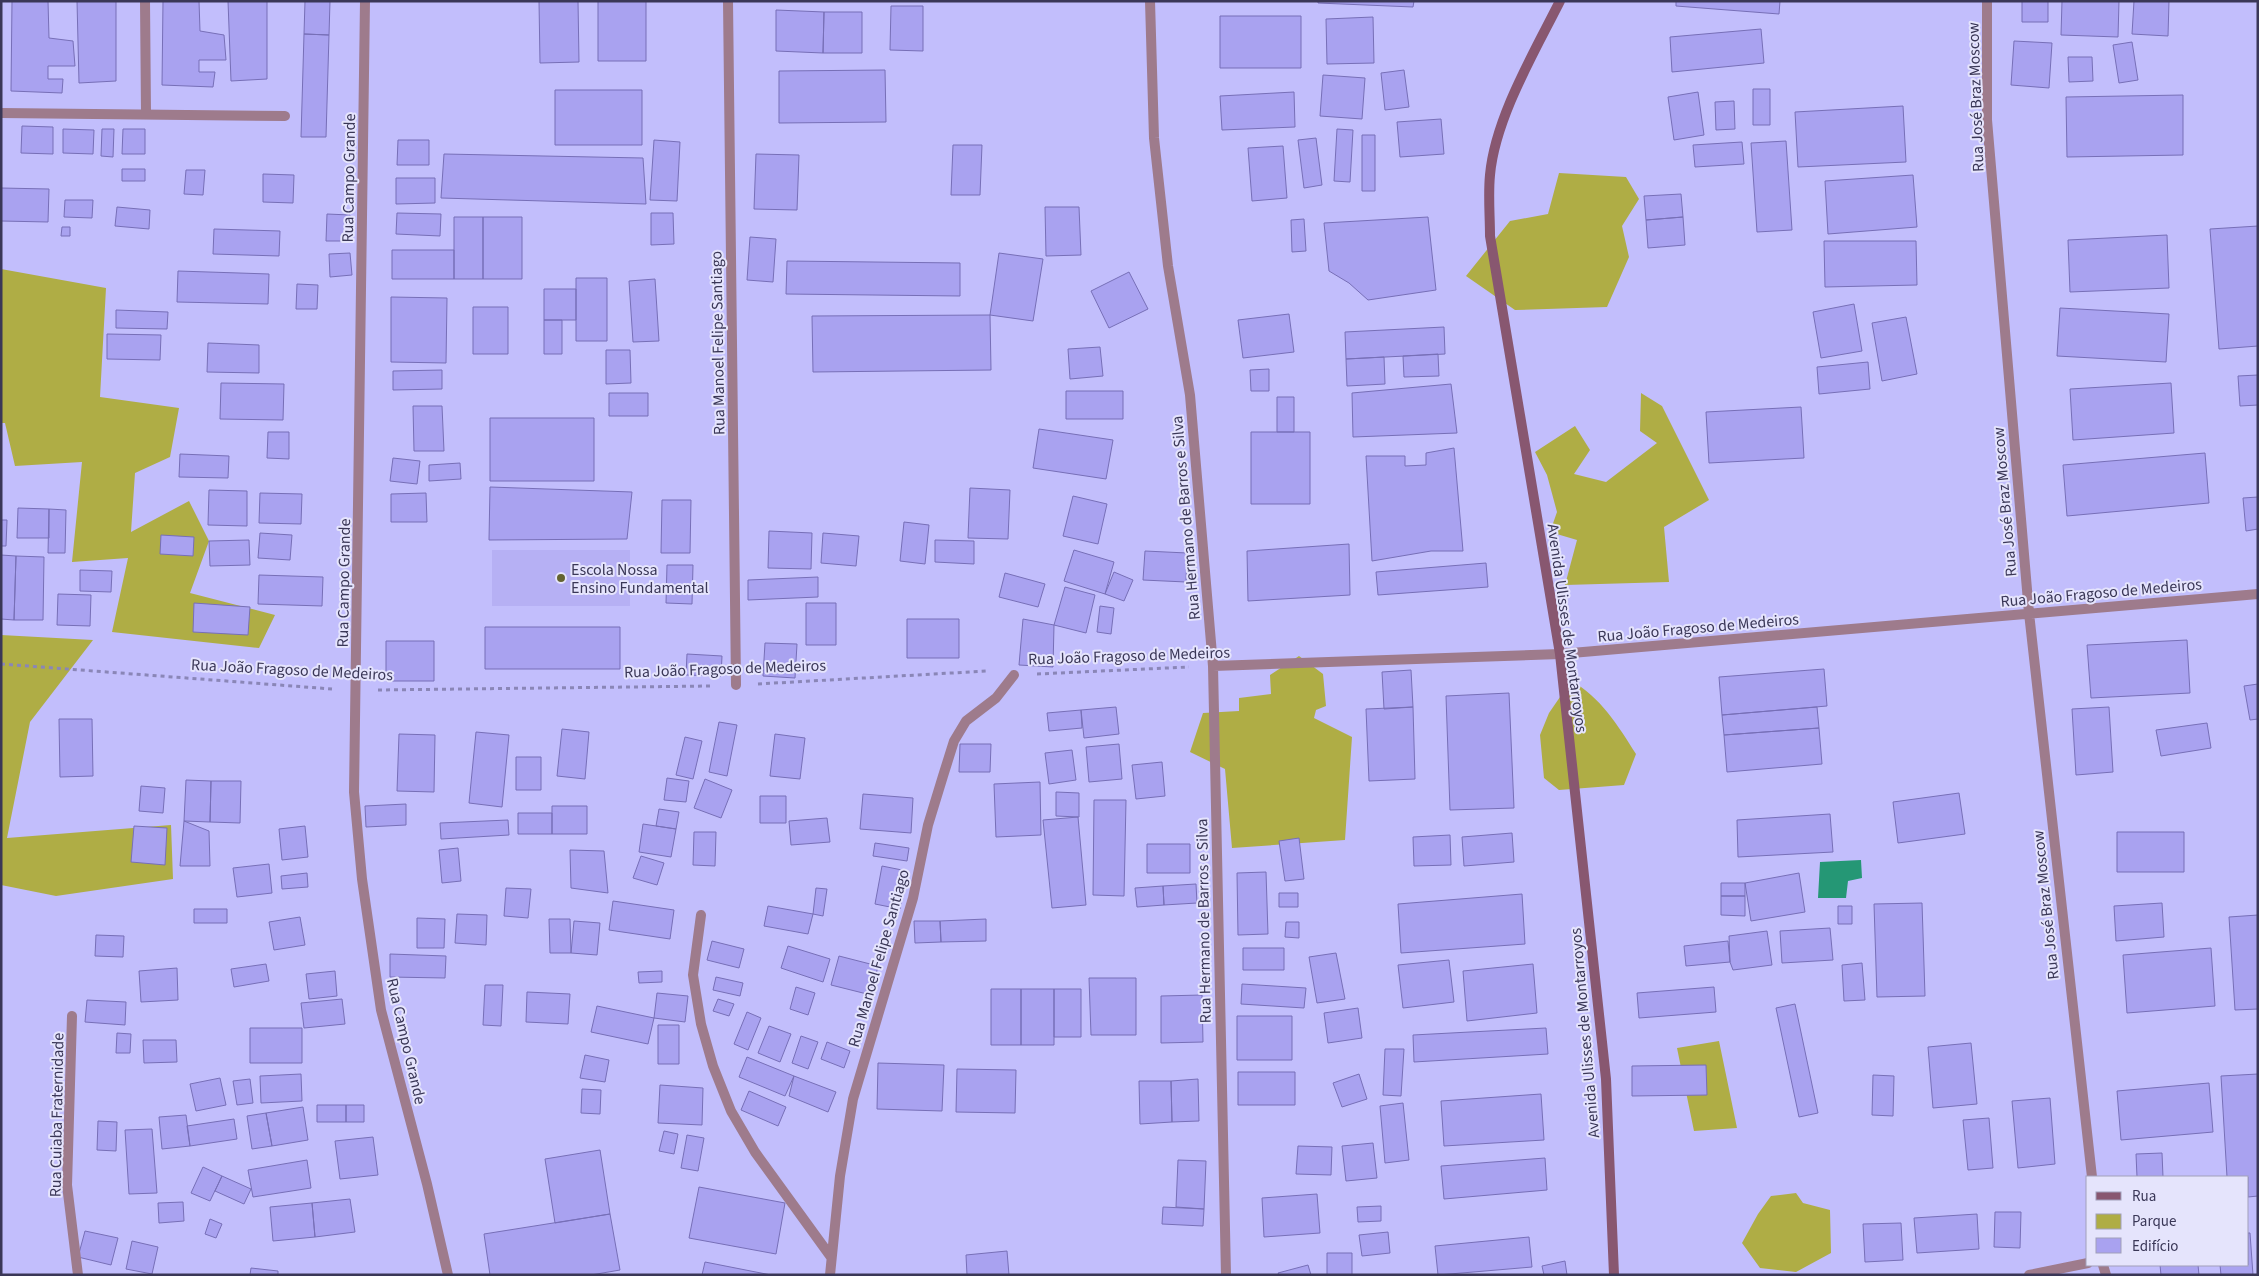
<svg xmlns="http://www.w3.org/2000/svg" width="2259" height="1276" font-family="'Source Sans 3',sans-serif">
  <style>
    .built { fill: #b6b0f4 }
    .green { fill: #afad45 }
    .water { fill: #259775 }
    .building { fill: #a9a2f0; stroke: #776fb7 }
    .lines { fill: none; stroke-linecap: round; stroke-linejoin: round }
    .path { stroke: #8a86b7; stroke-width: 3; stroke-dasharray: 4 4; stroke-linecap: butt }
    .lane { stroke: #9e7b8c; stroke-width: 10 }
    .street { stroke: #9e7b8c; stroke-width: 10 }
    .secondary { stroke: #885770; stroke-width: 10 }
    .poi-dot { fill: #646330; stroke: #e5e4fc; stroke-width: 2 }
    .labels { text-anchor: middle; stroke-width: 4; stroke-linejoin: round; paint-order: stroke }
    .street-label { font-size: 16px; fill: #3a3757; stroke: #e5e4fc }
    .poi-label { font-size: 16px; fill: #3a3757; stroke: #e5e4fc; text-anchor: start }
  </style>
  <rect width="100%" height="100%" fill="#c2befc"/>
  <path class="built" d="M492 550H630V606H492Z"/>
  <path class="green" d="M1559 173 1626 177 1639 199 1622 226 1629 257 1607 307 1515 310 1466 276 1510 221 1548 214Z
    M1 269 106 288 100 397 179 408 170 457 135 473 131 532 189 501 209 541 190 593 275 615 259 648 112 632 128 558 72 562 82 462 15 466 5 423H1Z
    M1641 393 1662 406 1709 500 1664 527 1669 582 1565 585 1577 540 1550 532 1557 512 1547 475 1535 452 1575 426 1590 450 1574 474 1606 482 1657 443 1640 431Z
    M1 635 93 640 30 722 7 838 171 825 173 879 56 896 1 885Z
    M1299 656 1323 674 1326 706 1316 710 1314 718 1352 737 1345 840 1232 848 1225 769 1190 752 1203 713 1239 711V698L1271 694 1270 675Z
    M1571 681C1600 696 1619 727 1636 754L1624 785 1559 790 1544 778 1540 735 1549 713Z
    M1719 1041 1737 1128 1694 1131 1677 1048Z
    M1796 1193 1803 1203 1830 1210 1831 1253 1796 1272 1760 1268 1742 1243 1758 1214 1771 1196Z"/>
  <path class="water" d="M1861 860 1862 878 1848 881 1846 898H1818L1820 862Z"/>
  <path class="building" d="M12 1H48L49 38 73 41 75 66H48V79H63L62 93 11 91Z
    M77 1H116V81L79 83Z
    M163 1H199L200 31 224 35 226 60H199V72H215L213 87 162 85Z
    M228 1H267V79L231 81Z
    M305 1H330L329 35 304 34Z
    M539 1H578L579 62 540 63Z
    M598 1H646V61H598Z
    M1318 1H1414L1413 7 1318 3Z
    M1676 1H1780L1779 14 1676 6Z
    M2022 1H2048V22H2022Z
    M2062 1H2119L2118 37 2061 35Z
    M2134 1H2169L2168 36 2132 34Z
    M891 6H923V51L890 50Z
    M776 10 824 12 823 53 776 51Z
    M824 12H862V53H823Z
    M1220 16H1301V68H1220Z
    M1373 17 1374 63 1327 64 1326 19Z
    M1761 29 1764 63 1672 72 1670 37Z
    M304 34 329 35 326 137H301Z
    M2014 41 2052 43 2049 88 2011 85Z
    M2132 42 2138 80 2119 83 2113 45Z
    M2068 57H2092L2093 81 2069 82Z
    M885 70 886 122 779 123V71Z
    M1404 70 1409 107 1385 110 1381 73Z
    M1323 75 1365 78 1362 119 1320 116Z
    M1753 89H1770V125H1753Z
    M555 90H642V145H555Z
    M1294 92 1295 127 1222 130 1220 96Z
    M1698 92 1704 135 1674 140 1668 97Z
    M2183 95V155L2067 157 2066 97Z
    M1734 101 1735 129 1716 130 1715 102Z
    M1903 106 1906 162 1798 167 1795 112Z
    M1441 119 1444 154 1400 157 1397 122Z
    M22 126 53 127V154L21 153Z
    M63 129 94 130 93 154 63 153Z
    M102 129H114L113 157 101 156Z
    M123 129H145V154H122Z
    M1337 129 1353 130 1350 182 1334 181Z
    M1362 135H1375V191H1362Z
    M1316 138 1322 185 1304 188 1298 140Z
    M398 140H429V165H397Z
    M654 140 680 142 677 201 650 200Z
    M1786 141 1792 230 1757 232 1751 143Z
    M1742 142 1744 164 1695 167 1693 145Z
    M953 145H982L980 195H951Z
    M1283 146 1287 198 1252 201 1248 148Z
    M444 154 643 158 646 204 441 198Z
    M756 154 799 155 797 210 754 209Z
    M122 169H145V181H122Z
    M186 170H205L203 195 184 194Z
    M263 174 294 175 293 203 263 202Z
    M1913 175 1917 227 1828 234 1825 181Z
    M396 178H435V203L396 204Z
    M1 188 49 189 48 222 1 221Z
    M1681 194 1683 217 1646 220 1644 196Z
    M65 200H93L92 218 64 217Z
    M117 207 150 210 149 229 115 226Z
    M1045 207H1079L1081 255 1046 256Z
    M397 213 441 214 440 236 396 234Z
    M651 213H673L674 244 651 245Z
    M327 214 350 215V241H326Z
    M454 217H483V279H454Z
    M483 217H522V279H483Z
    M1428 217 1436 290 1368 300 1349 283 1329 271 1324 223Z
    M1683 217 1685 245 1648 248 1646 220Z
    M1304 219 1306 251 1292 252 1291 220Z
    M2258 226V346L2219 349 2210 229Z
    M62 227H70V236H61Z
    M214 229 280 231 279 256 213 254Z
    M2167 235 2169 288 2070 292 2068 240Z
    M750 237 776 239 773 282 747 280Z
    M1824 241H1916L1917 285 1825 287Z
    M392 250H454V279H392Z
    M350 253 352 275 330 277 329 254Z
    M999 253 1043 259 1033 321 990 315Z
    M787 261 960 263V296L786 294Z
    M178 271 269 274 268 304 177 302Z
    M1129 272 1148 309 1109 328 1091 291Z
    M576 278H607V341H576Z
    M655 279 659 341 633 342 629 281Z
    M297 284 318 285 317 309H296Z
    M544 289H576V320H544Z
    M391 297 447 298 446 363 391 362Z
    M1854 304 1862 351 1821 358 1813 312Z
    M473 307H508V354H473Z
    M2060 308 2169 314 2166 362 2057 356Z
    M116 310 168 312 167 329 116 328Z
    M1289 314 1294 352 1243 358 1238 320Z
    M990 315 991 370 813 372 812 316Z
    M1906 317 1917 374 1882 381 1872 323Z
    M544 320H562V354H544Z
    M1444 327 1445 354 1346 359 1345 332Z
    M107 334 161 335 160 360 107 359Z
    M208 343 259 345V373L207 372Z
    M1100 347 1103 376 1070 379 1068 349Z
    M606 350H630L631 383 606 384Z
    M1438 354 1439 376 1404 377 1403 356Z
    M1384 357 1385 384 1347 386 1346 359Z
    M1868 362 1870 389 1819 394 1817 367Z
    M1269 369V391H1251L1250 370Z
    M442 370V389L393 390V371Z
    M2258 375V405L2240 406 2238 376Z
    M221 383 284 384 283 420 220 419Z
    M2171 383 2174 433 2073 440 2070 389Z
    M1451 384 1457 433 1353 437 1352 393Z
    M1066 391H1123V419H1066Z
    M609 393H648V416H609Z
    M1277 397H1294V432H1277Z
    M413 406H442L444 451H414Z
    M1801 407 1804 458 1709 463 1706 412Z
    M490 418H594V481H490Z
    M1039 429 1113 440 1106 479 1033 468Z
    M268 432H289V459L267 458Z
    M1251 432H1310V504H1251Z
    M1454 448 1463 551H1431L1372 561 1366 456H1405V466L1426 465V453Z
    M2205 453 2209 503 2067 516 2063 465Z
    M180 454 229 456 228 478 179 477Z
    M393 458 420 461 417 484 390 481Z
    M460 463 461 479 429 481V465Z
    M490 487 632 492 627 539 489 540Z
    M970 488 1010 490 1008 539 968 538Z
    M209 490 247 491V526L208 525Z
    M260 493 302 494 301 524 259 523Z
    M426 493 427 522H391V494Z
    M1073 496 1107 504 1098 544 1063 536Z
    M2258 497V529L2246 531 2243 498Z
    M662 500H691L690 553H661Z
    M18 508 49 509V538H17Z
    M49 509 66 510 65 553H48Z
    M1 520H7L6 546H1Z
    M904 522 929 525 925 564 900 561Z
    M769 531 812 533 811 569 768 568Z
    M260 533 292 535 290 560 258 558Z
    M823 533 859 536 856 566 821 563Z
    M161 535 194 537 193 556 160 554Z
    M249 540 250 565 210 566 209 541Z
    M935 540 974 541V564L935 562Z
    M1349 544 1350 595 1248 601 1247 551Z
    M1074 550 1114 562 1105 594 1064 581Z
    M1145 551 1187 553 1186 582 1143 580Z
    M1 555 16 556 14 620 1 619Z
    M16 556 44 557 43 620H14Z
    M1486 563 1488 587 1378 595 1376 572Z
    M667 565H693L692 604 666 603Z
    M80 570 112 571 111 592 80 591Z
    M1114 572 1133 580 1124 601 1105 594Z
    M1005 573 1045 584 1038 607 999 597Z
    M259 575 323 577 322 606 258 604Z
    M818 577V597L748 600V580Z
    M1065 587 1095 595 1086 633 1054 625Z
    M58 594 91 595 90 626 57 625Z
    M194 603 250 607 248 635 193 632Z
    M806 603H836V645H806Z
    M1100 606 1114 608 1111 634 1097 632Z
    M907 619H959V658H907Z
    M1023 619 1054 625 1053 667 1019 665Z
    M485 627H620V669H485Z
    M2187 640 2190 693 2091 698 2087 645Z
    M386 641H434V681H386Z
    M765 643 797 644 795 678 763 676Z
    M687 654 722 656 721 676 686 675Z
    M1824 669 1827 706 1722 715 1719 677Z
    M1411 670 1413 707 1384 709 1382 672Z
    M2258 684V719L2250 720 2244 686Z
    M1509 693 1514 808 1450 810 1446 696Z
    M1116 707 1119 734 1084 738 1081 710Z
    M1413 707 1415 779 1369 781 1366 709Z
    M1817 707 1819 728 1724 735 1722 715Z
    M2109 707 2113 772 2076 775 2072 709Z
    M1081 710 1082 728 1049 731 1047 713Z
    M59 719H92L93 776 60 777Z
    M719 722 737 725 727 776 709 772Z
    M2207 723 2211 748 2161 756 2156 730Z
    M1819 728 1822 764 1727 772 1724 735Z
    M562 729 589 732 585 779 557 776Z
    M476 732 509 735 502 807 469 803Z
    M399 734 435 735 434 792 397 791Z
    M775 734 805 738 800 779 770 776Z
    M685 737 702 741 693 779 676 775Z
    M960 744H991L990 772H959Z
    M1119 744 1122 779 1089 782 1086 747Z
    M1072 750 1076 780 1049 784 1045 753Z
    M516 757H541V790H516Z
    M1162 762 1165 796 1136 799 1132 765Z
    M667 778 689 781 686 802 664 800Z
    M705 779 732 790 721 818 694 808Z
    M186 780 211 781 210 822 184 821Z
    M211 781H241L240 823 210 822Z
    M1040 782 1041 835 996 837 994 784Z
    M141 786 165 788 163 813 139 811Z
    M1056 792 1079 793V817L1056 816Z
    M1959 793 1965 834 1898 843 1893 802Z
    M863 794 913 798 911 833 860 829Z
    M760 796H786V823H760Z
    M1094 800H1126L1124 896 1093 895Z
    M406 804V825L366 827 365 806Z
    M552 806H587V834H552Z
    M659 809 679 812 676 829 656 826Z
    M518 813H552V834H518Z
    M1830 814 1833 852 1738 857 1737 820Z
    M1078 817 1086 905 1052 908 1043 820Z
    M827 818 830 842 791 845 789 821Z
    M508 820 509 835 441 839 440 823Z
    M184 821 209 831 210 866H180Z
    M643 824 676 829 671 857 639 852Z
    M134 826 167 828 165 865 131 862Z
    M305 826 308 857 282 860 279 829Z
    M694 832H716L715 866 693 865Z
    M2117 832H2184V872H2117Z
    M1512 833 1514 862 1464 866 1462 837Z
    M1450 835 1451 865 1414 866 1413 837Z
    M1299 838 1304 879 1285 881 1279 841Z
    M875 843 909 848 907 861 873 856Z
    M1147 844H1190V873H1147Z
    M458 848 461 881 442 883 439 850Z
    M570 850 604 851 608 893 571 888Z
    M641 856 664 863 657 885 633 878Z
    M269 864 272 893 237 897 233 868Z
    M882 866 907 871 900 909 875 904Z
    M1266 872 1268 934 1238 935 1237 873Z
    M307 873 308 887 282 889 281 876Z
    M1799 873 1805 912 1751 921 1745 883Z
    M1721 883H1745V896H1721Z
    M1196 884 1197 903 1164 905 1163 886Z
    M1163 886 1164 905 1137 907 1135 888Z
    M506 888 531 889 528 918 504 916Z
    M816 888 827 889 823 916 813 914Z
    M1279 893H1298V907H1279Z
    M1522 894 1525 944 1401 953 1398 904Z
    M1721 896H1745V916L1721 915Z
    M613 901 674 910 670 939 609 930Z
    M1922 903 1925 996 1877 997 1874 904Z
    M2162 903 2164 937 2116 941 2114 906Z
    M768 906 813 914 808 934 764 926Z
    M1838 906H1852V924H1838Z
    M194 909H227V923H194Z
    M457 914 487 915 486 945 455 943Z
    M2258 915V1009L2235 1010 2229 917Z
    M300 917 305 945 274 950 269 922Z
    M417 918 445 919 444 948H417Z
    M549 919H570L571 953H550Z
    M986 919V941L941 942 940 921Z
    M574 921 600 923 597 955 571 953Z
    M914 921H940L941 942 915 943Z
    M1286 922H1299V938L1285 937Z
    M1830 928 1833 960 1782 963 1780 931Z
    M1767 931 1772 965 1733 970 1730 962 1729 936Z
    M96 935 124 936 123 957 95 956Z
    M712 941 744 949 739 968 707 960Z
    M1728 941 1730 962 1686 966 1684 946Z
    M788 946 830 959 823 982 781 968Z
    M1243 948H1284V970H1243Z
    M2211 948 2215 1006 2127 1013 2123 955Z
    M1336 953 1345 999 1317 1003 1309 957Z
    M390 954 446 956 445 978 390 977Z
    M839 956 878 966 871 995 831 985Z
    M1449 960 1454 1002 1403 1008 1398 965Z
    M1862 963 1865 1000 1844 1001 1842 965Z
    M266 964 269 981 234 987 231 969Z
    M1533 964 1537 1013 1467 1021 1463 971Z
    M177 968 178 1000 141 1002 139 971Z
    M335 971 337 996 309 999 306 974Z
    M662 971V982L639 983 638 972Z
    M716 977 743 983 740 996 713 990Z
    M1089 978H1136V1035H1091Z
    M1242 984 1306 988 1304 1008 1241 1004Z
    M485 985H503L501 1026 483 1025Z
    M796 987 815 993 808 1015 790 1009Z
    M1714 987 1716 1012 1639 1018 1637 993Z
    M991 989H1021V1045H991Z
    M1021 989H1054V1045H1021Z
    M1054 989H1081V1037H1054Z
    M527 992 570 994 568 1024 526 1022Z
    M657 993 688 996 685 1022 654 1018Z
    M1202 995 1203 1042 1161 1043V996Z
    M342 999 345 1024 304 1028 301 1003Z
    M718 999 734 1004 729 1016 713 1011Z
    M87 1000 126 1002 125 1025 85 1022Z
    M1795 1004 1818 1113 1799 1117 1776 1008Z
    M597 1006 654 1018 648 1044 591 1032Z
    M1358 1008 1362 1038 1328 1043 1324 1013Z
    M747 1012 761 1018 748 1050 734 1044Z
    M1237 1016H1292V1060H1237Z
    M658 1025H679V1064H658Z
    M769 1026 791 1034 780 1062 758 1053Z
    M250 1028H302V1063H250Z
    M1546 1028 1548 1054 1414 1062 1413 1035Z
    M117 1033 131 1034 130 1053H116Z
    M801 1036 818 1042 808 1069 792 1063Z
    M143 1040H176L177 1062 144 1063Z
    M827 1042 850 1051 844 1068 821 1059Z
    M1971 1043 1977 1104 1933 1108 1928 1047Z
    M1385 1049H1404L1401 1096 1383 1095Z
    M585 1055 609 1060 605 1082 580 1078Z
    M747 1057 794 1076 785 1096 739 1077Z
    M878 1063 944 1065 942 1111 877 1109Z
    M1706 1065 1707 1095 1632 1096V1066Z
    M957 1069 1016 1070 1015 1113 956 1112Z
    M1238 1072H1295V1105H1238Z
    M301 1074 302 1101 261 1103 260 1076Z
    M1359 1074 1367 1099 1342 1107 1333 1083Z
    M2258 1074V1196L2248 1197V1177H2227L2221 1076Z
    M1873 1075 1894 1076 1893 1116 1872 1115Z
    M794 1076 836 1092 828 1112 789 1096Z
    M220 1078 226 1105 196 1111 190 1084Z
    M250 1079 253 1103 237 1105 233 1081Z
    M1198 1079 1199 1121 1172 1122 1171 1081Z
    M1139 1081H1171L1172 1122 1140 1124Z
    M2209 1083 2213 1132 2121 1140 2117 1091Z
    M660 1085 703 1088 702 1125 658 1123Z
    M582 1089 601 1090 600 1114 581 1113Z
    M749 1091 786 1107 778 1126 741 1110Z
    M1541 1094 1544 1140 1444 1146 1441 1101Z
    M2050 1098 2055 1164 2018 1168 2012 1101Z
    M1403 1103 1409 1160 1385 1163 1380 1106Z
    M317 1105H346V1122H317Z
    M346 1105H364V1122H346Z
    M303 1107 308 1140 272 1146 266 1113Z
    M266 1113 272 1146 252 1149 247 1116Z
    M186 1115 190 1146 162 1149 159 1117Z
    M1989 1118 1993 1168 1968 1170 1963 1120Z
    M234 1119 237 1139 190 1146 187 1126Z
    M98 1121 117 1122 116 1151 97 1150Z
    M152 1129 157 1193 129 1194 125 1130Z
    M664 1131 678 1134 674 1154 659 1151Z
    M687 1135 704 1138 698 1171 681 1168Z
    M373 1137 378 1175 340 1179 335 1141Z
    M1373 1143 1377 1178 1346 1181 1342 1146Z
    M1298 1146 1332 1147 1331 1175 1296 1174Z
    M600 1150 610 1214 555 1223 545 1159Z
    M2162 1153 2163 1177H2137L2136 1154Z
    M1545 1158 1547 1190 1444 1199 1441 1166Z
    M307 1160 311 1188 253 1197 248 1170Z
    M1178 1160 1206 1161 1204 1209 1176 1207Z
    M203 1167 222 1176 210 1201 191 1193Z
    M222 1176 251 1189 244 1204 215 1191Z
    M699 1187 785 1203 776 1254 689 1238Z
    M1317 1194 1320 1233 1264 1237 1262 1198Z
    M350 1199 355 1232 315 1237 312 1203Z
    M183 1202 184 1221 159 1223 158 1203Z
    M312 1203 315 1237 273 1241 270 1207Z
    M1381 1206V1221L1358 1222 1357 1207Z
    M1163 1207 1204 1209 1203 1226 1162 1224Z
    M1995 1212H2021L2020 1248 1994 1247Z
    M610 1214 620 1270 591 1275H490L484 1234Z
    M1977 1214 1979 1249 1917 1253 1914 1218Z
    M210 1219 222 1224 216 1238 205 1234Z
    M1901 1223 1903 1260 1865 1262 1863 1224Z
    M85 1231 118 1238 111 1265 78 1257Z
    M1388 1232 1390 1253 1362 1256 1359 1235Z
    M2248 1233H2250L2253 1275H2221L2220 1265H2248Z
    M1529 1237 1532 1267 1438 1275 1435 1246Z
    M132 1241 158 1247 152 1274 126 1269Z
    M1007 1251 1009 1275H967L966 1255Z
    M1327 1253H1352V1275H1327Z
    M1565 1261 1567 1275H1544L1542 1266Z
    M705 1262 771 1275H702Z
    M1308 1265 1311 1275H1279L1278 1273Z
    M2160 1265H2198L2199 1275H2161Z
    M251 1268 278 1271V1275H250Z"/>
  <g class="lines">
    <path class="path" d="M1 664 332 689
      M1037 674 1189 667
      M758 684 987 671
      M378 690 712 686"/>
    <path class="lane" d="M145 1 146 113
      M1 113 285 116"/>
    <path class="street" d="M365 1 354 792 362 879 381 1010 427 1184 448 1275
      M728 1 736 685
      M1150 1 1154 138 1168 266 1190 395 1213 666 1226 1275
      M1987 1V120L2029 613 2092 1177
      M1213 666 1560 654 2258 594
      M701 915 693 975 701 1024 713 1066 731 1111 755 1152 831 1257
      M72 1016 67 1185 78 1275
      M2103 1265 2106 1275
      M830 1275 840 1176 853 1099 913 898 928 825 943 776 954 741 966 721 996 698 1014 675
      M2029 1275 2088 1263"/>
    <path class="secondary" d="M1560 1C1535 51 1495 118 1490 175 1488 195 1490 216 1490 236L1560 654 1606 1079 1614 1275"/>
  </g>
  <circle class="poi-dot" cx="561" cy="578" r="5"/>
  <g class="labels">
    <g class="street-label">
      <text transform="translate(1975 97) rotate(-92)" y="6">Rua José Braz Moscow</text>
      <text transform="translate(348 178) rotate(-89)" y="6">Rua Campo Grande</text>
      <text transform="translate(717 343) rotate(-91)" y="6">Rua Manoel Felipe Santiago</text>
      <text transform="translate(2004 502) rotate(-95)" y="6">Rua José Braz Moscow</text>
      <text transform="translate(1185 518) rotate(-95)" y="6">Rua Hermano de Barros e Silva</text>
      <text transform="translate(343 583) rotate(-89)" y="6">Rua Campo Grande</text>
      <text transform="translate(2101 592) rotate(-5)" y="6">Rua João Fragoso de Medeiros</text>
      <text transform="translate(1698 627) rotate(-5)" y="6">Rua João Fragoso de Medeiros</text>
      <text transform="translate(1568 628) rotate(82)" y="6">Avenida Ulisses de Montarroyos</text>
      <text transform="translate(1129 655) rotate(-2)" y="6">Rua João Fragoso de Medeiros</text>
      <text transform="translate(725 668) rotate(-2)" y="6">Rua João Fragoso de Medeiros</text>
      <text transform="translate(292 669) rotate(3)" y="6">Rua João Fragoso de Medeiros</text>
      <text transform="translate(2045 905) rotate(-96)" y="6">Rua José Braz Moscow</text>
      <text transform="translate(1203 921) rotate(-91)" y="6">Rua Hermano de Barros e Silva</text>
      <text transform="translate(878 958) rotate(-74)" y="6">Rua Manoel Felipe Santiago</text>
      <text transform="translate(1584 1033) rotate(-95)" y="6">Avenida Ulisses de Montarroyos</text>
      <text transform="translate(407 1041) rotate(77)" y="6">Rua Campo Grande</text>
      <text transform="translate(56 1115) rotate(-89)" y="6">Rua Cuiaba Fraternidade</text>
    </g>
    <g class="poi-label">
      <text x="571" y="575">Escola Nossa<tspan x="571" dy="18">Ensino Fundamental</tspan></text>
    </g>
  </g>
  <rect width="2259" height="1276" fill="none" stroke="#3a3757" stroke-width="5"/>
  <rect x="2086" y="1176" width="162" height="90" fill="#e5e4fc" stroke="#a19fba"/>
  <rect x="2096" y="1192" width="25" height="8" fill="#885770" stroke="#a19fba"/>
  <text x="2132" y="1201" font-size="15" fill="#3a3757">Rua</text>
  <rect x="2096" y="1214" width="25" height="15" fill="#afad45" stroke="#a19fba"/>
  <text x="2132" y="1226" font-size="15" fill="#3a3757">Parque</text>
  <rect x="2096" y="1238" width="25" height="15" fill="#a9a2f0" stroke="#a19fba"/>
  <text x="2132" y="1251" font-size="15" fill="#3a3757">Edifício</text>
</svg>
